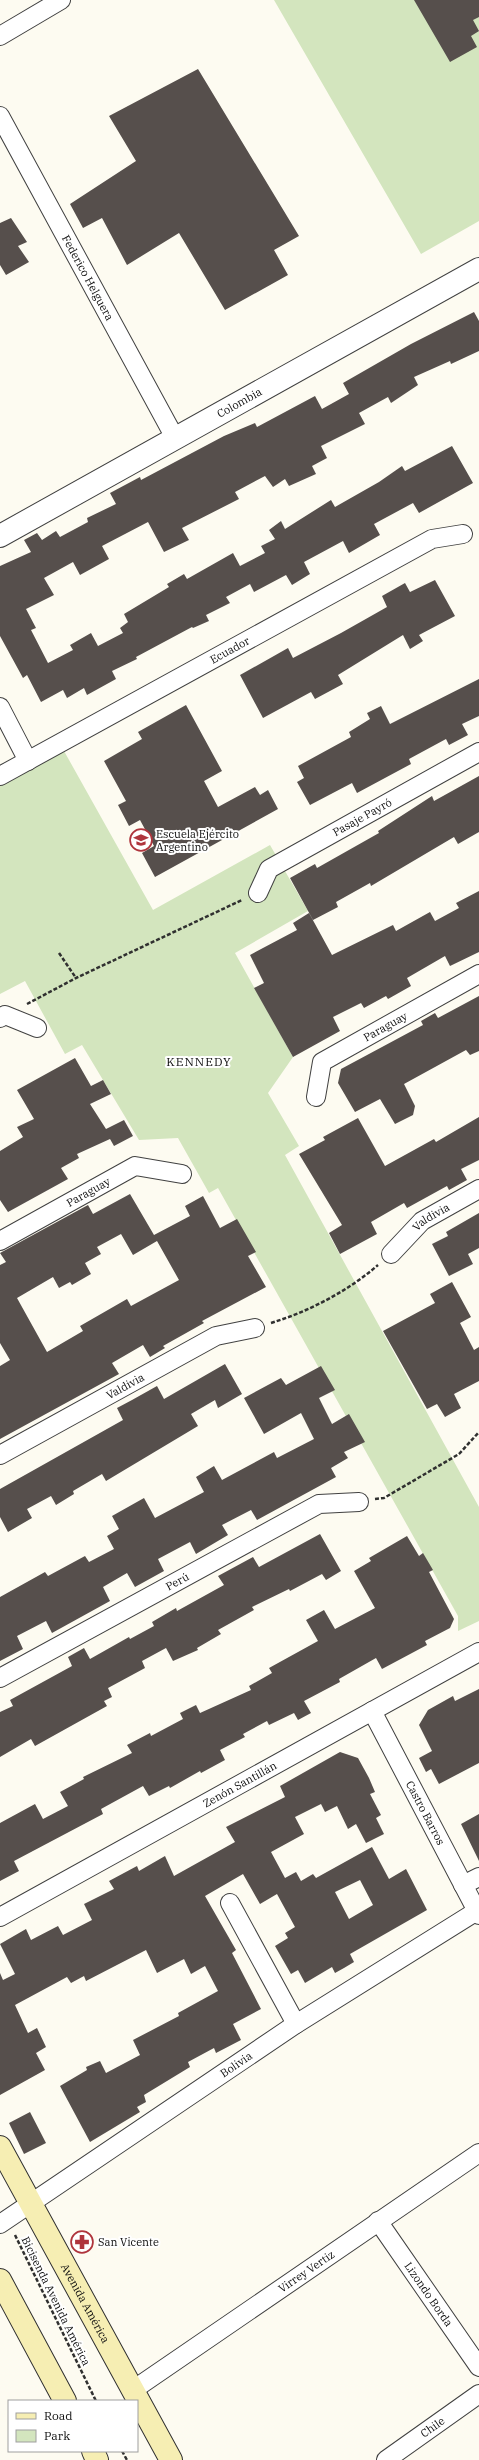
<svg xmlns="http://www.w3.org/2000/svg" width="479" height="2460" font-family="'IBM Plex Serif',serif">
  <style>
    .green { fill: #d3e5be }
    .building { fill: #564f4c; fill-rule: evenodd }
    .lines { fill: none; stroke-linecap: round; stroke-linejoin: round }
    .minor-casing { stroke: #414141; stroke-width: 20 }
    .tertiary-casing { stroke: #414141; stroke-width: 24 }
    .secondary-casing { stroke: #303030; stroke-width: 24 }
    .path { stroke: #303030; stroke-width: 2.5; stroke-dasharray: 4 2; stroke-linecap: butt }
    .minor { stroke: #fff; stroke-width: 18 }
    .tertiary { stroke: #fff; stroke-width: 22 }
    .secondary { stroke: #f6eeb3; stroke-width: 22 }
    .labels { text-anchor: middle; stroke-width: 4; stroke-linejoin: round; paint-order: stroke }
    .street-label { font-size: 11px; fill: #0e0e0e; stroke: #fff }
    .poi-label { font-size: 11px; fill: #0e0e0e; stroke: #fff; text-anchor: start }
    .neighbourhood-label { font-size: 12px; letter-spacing: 1px; fill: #0e0e0e; stroke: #fff }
  </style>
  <rect width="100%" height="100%" fill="#fdfbf1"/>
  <path class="green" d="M274 0H479V221L421 254Z
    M64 751 153 910 270 845 308 911 235 953 293 1057 268 1093 299 1146 285 1155 479 1507V1621L458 1631V1616L218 1188 209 1193 178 1138 139 1140 82 1045 65 1054 25 981 0 994V786Z"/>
  <path class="building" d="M414 0H479V17L473 20 479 31 471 36 477 47 450 62Z
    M198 69 299 236 274 250 288 275 225 310 179 233 127 265 102 218 83 228 70 204 136 161 109 116Z
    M11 218 27 242 18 246 29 262 6 275 0 265V223Z
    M474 312 479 321V351L451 364 450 361 414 377 418 385 391 403 388 397 359 413 365 424 321 446 327 458 312 466 316 474 289 486 285 479 273 487 265 476 235 492 239 499 182 528 189 540 164 552 148 522 102 546 109 559 80 575 73 562 44 578 54 595 26 609 36 628 31 630 48 663 73 650 70 645 91 633 98 646 123 633 120 628 128 622 124 614 169 587 167 584 184 574 187 579 233 553 240 566 265 553 261 546 275 539 269 530 281 521 285 529 331 500 335 507 379 482 402 466 405 471 452 446 473 483 419 513 413 503 374 524 380 535 349 553 343 541 304 562 310 574 292 585 286 575 254 592 250 584 226 597 230 603 206 615 209 621 193 628 192 627 136 657 137 659 112 671 116 679 87 695 84 688 67 698 63 690 41 702 27 675 23 678 0 636V566L31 552 24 540 37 533 42 540 56 531 60 537 88 522 87 518 116 504 110 493 140 477 141 480 224 436 255 423 257 427 315 396 322 409 349 394 343 383 411 344Z
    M435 580 455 616 419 635 423 641 410 649 403 635 338 675 343 684 315 699 311 692 263 718 240 675 288 648 293 658 341 633 387 607 382 596 405 583 410 592Z
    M479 679V716L462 724 468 735 449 745 446 739 409 759 411 764 357 793 352 783 310 805 297 782 304 778 298 766 351 737 349 732 370 719 367 713 381 706 390 724Z
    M186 705 222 771 204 781 218 807 255 787 260 795 268 790 278 809 155 877 142 853 154 846 140 820 129 826 118 805 126 801 104 761 142 739 138 732Z
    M479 776V832L458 844 454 837 371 886 370 883 336 902 338 907 313 920 290 878 315 864 317 868 379 833 378 831 432 796 434 801Z
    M479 891V952L450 966 445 956 407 978 411 986 388 999 386 996 364 1008 361 1003 333 1017 340 1031 293 1057 254 988 264 983 250 955 297 930 293 923 309 913 332 955 393 925 396 931 430 912 435 921 459 908 456 903Z
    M479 996V1051L470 1055 466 1050 404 1084 415 1106 413 1115 395 1124 380 1099 355 1112 338 1083 341 1069 423 1025 421 1021 435 1013 438 1018Z
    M75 1058 91 1086 103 1080 111 1094 90 1104 106 1129 124 1120 133 1136 114 1146 110 1139 77 1154 79 1158 61 1168 68 1179 8 1212 0 1200V1151L23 1137 17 1127 34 1119 17 1090Z
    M479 1117V1160L461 1169 467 1180 449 1190 447 1186 407 1208 404 1203 371 1222 377 1234 340 1254 329 1233 342 1225 299 1154 325 1140 323 1137 358 1118 385 1166 434 1139 436 1142Z
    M130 1194 154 1235 190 1216 185 1206 203 1196 220 1228 237 1219 256 1252 248 1256 266 1287 202 1321 204 1323 163 1346 165 1348 150 1357 143 1345 112 1363 119 1374 0 1439V1366L10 1360 0 1343V1265L6 1262 0 1253 88 1205 93 1214ZM121 1234 133 1255 157 1241 179 1280 131 1306 127 1299 80 1326 83 1331 47 1352 17 1298 53 1277 59 1288 70 1282 72 1285 91 1274 85 1263 101 1254 97 1247Z
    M479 1213V1248L468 1254 473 1264 449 1276 432 1244 448 1236 446 1232Z
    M452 1282 471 1317 460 1323 474 1350 479 1347V1381L454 1394 461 1408 445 1417 437 1404 427 1409 383 1331 435 1303 430 1294Z
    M225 1364 242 1394 218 1408 215 1400 191 1414 198 1426 106 1481 102 1474 73 1491 74 1494 56 1505 51 1496 27 1509 32 1518 8 1532 0 1517V1489L123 1420 117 1408 132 1400 157 1386 164 1399Z
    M321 1366 335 1390 319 1398 332 1424 349 1414 365 1442 344 1452 348 1458 331 1468 336 1477 257 1520 251 1510 222 1525 228 1535 196 1554 190 1542 158 1559 164 1571 135 1587 127 1573 103 1587 110 1601 52 1633 46 1621 17 1636 23 1649 0 1661V1597L45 1572 48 1576 85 1556 89 1562 114 1549 107 1536 119 1529 112 1516 144 1498 155 1518 204 1492 196 1477 214 1466 222 1480 274 1452 277 1458 314 1439 301 1413 264 1434 244 1398 281 1378 286 1385Z
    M320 1534 341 1571 326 1580 322 1574 290 1591 289 1589 252 1607 254 1610 218 1630 221 1634 197 1648 198 1650 173 1661 166 1648 142 1661 145 1668 108 1688 112 1697 104 1701 107 1706 35 1746 31 1739 0 1757V1712L13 1706 10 1700 72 1666 68 1657 84 1648 90 1659 129 1637 130 1639 154 1626 152 1622 176 1608 177 1611 224 1585 218 1576 253 1557 259 1567Z
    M407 1536 419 1556 423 1553 433 1570 429 1572 454 1619 450 1628 425 1641 427 1645 382 1669 376 1658 339 1679 340 1682 304 1701 311 1713 298 1720 294 1713 269 1725 267 1721 243 1734 245 1737 220 1750 225 1760 201 1773 200 1771 170 1788 169 1786 149 1796 143 1786 101 1809 103 1814 14 1861 19 1871 0 1881V1823L35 1804 43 1819 68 1806 60 1792 84 1779 83 1777 132 1753 127 1745 150 1733 151 1736 183 1719 180 1713 196 1705 200 1713 251 1690 249 1686 272 1673 269 1668 318 1641 306 1620 324 1610 335 1629 375 1608 354 1571 371 1561 369 1558Z
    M479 1689V1763L439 1784 431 1769 426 1772 419 1758 432 1751 419 1725 428 1710 453 1696 455 1701Z
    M340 1752 358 1758 369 1778 375 1792 370 1794 381 1815 376 1818 384 1834 366 1843 356 1824 348 1829 337 1806 325 1812 321 1804 295 1817 304 1834 271 1852 285 1878 296 1872 301 1881 313 1874 316 1878 372 1847 389 1879 406 1869 427 1910 350 1954 354 1962 344 1968 335 1973 332 1967 305 1983 298 1970 291 1974 275 1946 288 1938 285 1933 295 1927 277 1894 260 1904 243 1874 205 1896 236 1950 232 1953 261 2009 233 2024 241 2040 216 2053 214 2048 188 2062 190 2067 144 2095 146 2102 137 2107 140 2112 90 2142 60 2086 87 2070 86 2067 100 2061 106 2073 140 2055 133 2040 179 2016 178 2013 218 1991 205 1966 191 1974 184 1959 157 1973 146 1950 86 1981 84 1976 71 1983 67 1977 15 2005 28 2033 37 2028 46 2047 36 2053 45 2070 0 2095V1973L3 1980 15 1974 0 1944 26 1929 31 1940 58 1926 63 1935 92 1920 84 1904 114 1889 109 1881 137 1866 139 1871 165 1856 174 1876 235 1842 226 1827 285 1797 280 1786ZM360 1880 373 1905 349 1919 335 1892Z
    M479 1814V1861L461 1824Z
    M30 2112 46 2143 24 2154 9 2123Z"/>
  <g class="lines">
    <g class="minor-casing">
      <g id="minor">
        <path d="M0 36 61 0"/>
        <path id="s1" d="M0 116 175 438"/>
        <path d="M0 707 28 761"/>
        <path id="s2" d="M0 776 432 539 463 534"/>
        <path id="s3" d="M258 893 269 869 479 752"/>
        <path d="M0 1018 5 1015 37 1028"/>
        <path id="s4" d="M316 1097 322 1062 479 974"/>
        <path id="s5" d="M0 1241 135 1166 182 1174"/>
        <path id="s6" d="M391 1254 422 1221 479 1189"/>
        <path id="s7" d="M0 1455 216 1336 255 1328"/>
        <path id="s8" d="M0 1678 319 1504 359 1502"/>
        <path id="s9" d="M372 1711 479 1915"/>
        <path d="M463 1885 479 1877"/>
        <path d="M230 1903 296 2024"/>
        <path id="s10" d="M0 1917 479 1652"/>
        <path id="s11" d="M378 2221 479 2367"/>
        <path id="s12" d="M0 2224 296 2024 477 1911"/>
        <path id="s13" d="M133 2390 479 2153"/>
        <path id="s14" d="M386 2460 479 2394"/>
      </g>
    </g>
    <g class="tertiary-casing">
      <g id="tertiary">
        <path id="s15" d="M0 536 479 269"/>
      </g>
    </g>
    <g class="secondary-casing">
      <g id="secondary">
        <path id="s16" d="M0 2147 171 2460"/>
        <path d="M0 2280 65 2401"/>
        <path d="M93 2451 97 2460"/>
      </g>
    </g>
    <path class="path" d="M59 953 76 978
      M27 1004 76 978 242 900
      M271 1323C310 1311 348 1291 378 1265
      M375 1499 384 1498 459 1454 479 1432
      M15 2235 96 2401
      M122 2451 127 2460"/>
    <use href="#minor" class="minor"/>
    <use href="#tertiary" class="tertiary"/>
    <use href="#secondary" class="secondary"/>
  </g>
  <defs>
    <g id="school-ring" transform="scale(1.15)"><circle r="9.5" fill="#fff" stroke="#af353d" stroke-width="1.5"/><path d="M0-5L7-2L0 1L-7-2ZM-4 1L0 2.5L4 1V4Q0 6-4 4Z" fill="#af353d"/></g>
    <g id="pharmacy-ring" transform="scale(1.15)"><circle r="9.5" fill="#fff" stroke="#af353d" stroke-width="1.5"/><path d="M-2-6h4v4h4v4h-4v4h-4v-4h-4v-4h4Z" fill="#af353d"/></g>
  </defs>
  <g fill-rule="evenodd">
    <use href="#school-ring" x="141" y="840"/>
    <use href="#pharmacy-ring" x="82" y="2242"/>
  </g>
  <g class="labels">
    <g class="street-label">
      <text dy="4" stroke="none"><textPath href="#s1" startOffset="184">Federico Helguera</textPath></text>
      <text dy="4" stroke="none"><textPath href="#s15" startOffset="274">Colombia</textPath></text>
      <text dy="4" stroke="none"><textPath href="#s2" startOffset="262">Ecuador</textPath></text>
      <text dy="4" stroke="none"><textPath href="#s3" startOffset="133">Pasaje Payró</textPath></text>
      <text dy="4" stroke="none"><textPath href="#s4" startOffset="108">Paraguay</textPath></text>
      <text dy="4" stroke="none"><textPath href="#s5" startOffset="101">Paraguay</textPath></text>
      <text dy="4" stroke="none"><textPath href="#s6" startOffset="55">Valdivia</textPath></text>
      <text dy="4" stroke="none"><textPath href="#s7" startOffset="143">Valdivia</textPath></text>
      <text dy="4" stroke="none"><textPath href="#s8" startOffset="202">Perú</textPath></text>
      <text dy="4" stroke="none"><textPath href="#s10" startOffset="274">Zenón Santillán</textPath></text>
      <text dy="4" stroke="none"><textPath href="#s9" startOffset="115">Castro Barros</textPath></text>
      <text dy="4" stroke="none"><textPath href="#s12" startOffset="285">Bolivia</textPath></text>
      <text dy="4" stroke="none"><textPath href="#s13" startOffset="210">Virrey Vertiz</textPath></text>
      <text dy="4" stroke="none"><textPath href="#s11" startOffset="89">Lizondo Borda</textPath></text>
      <text transform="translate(56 2301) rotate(64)" y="4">Bicisenda Avenida América</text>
      <text dy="4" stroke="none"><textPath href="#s16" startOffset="178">Avenida América</textPath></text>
      <text dy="4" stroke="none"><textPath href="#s14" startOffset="57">Chile</textPath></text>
    </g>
    <g class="poi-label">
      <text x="156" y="838">Escuela Ejército<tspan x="156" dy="13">Argentino</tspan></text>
      <text x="98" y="2246">San Vicente</text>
    </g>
    <g class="neighbourhood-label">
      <text x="199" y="1066">KENNEDY</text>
    </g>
  </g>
  <rect x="8" y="2400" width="130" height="52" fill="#ffffff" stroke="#9f9f9f"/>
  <rect x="16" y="2413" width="20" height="6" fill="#f6eeb3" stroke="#9f9f9f"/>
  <text x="44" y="2420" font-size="12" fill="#0e0e0e">Road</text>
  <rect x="16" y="2430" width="20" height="12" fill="#d3e5be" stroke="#9f9f9f"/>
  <text x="44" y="2440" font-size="12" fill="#0e0e0e">Park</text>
</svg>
